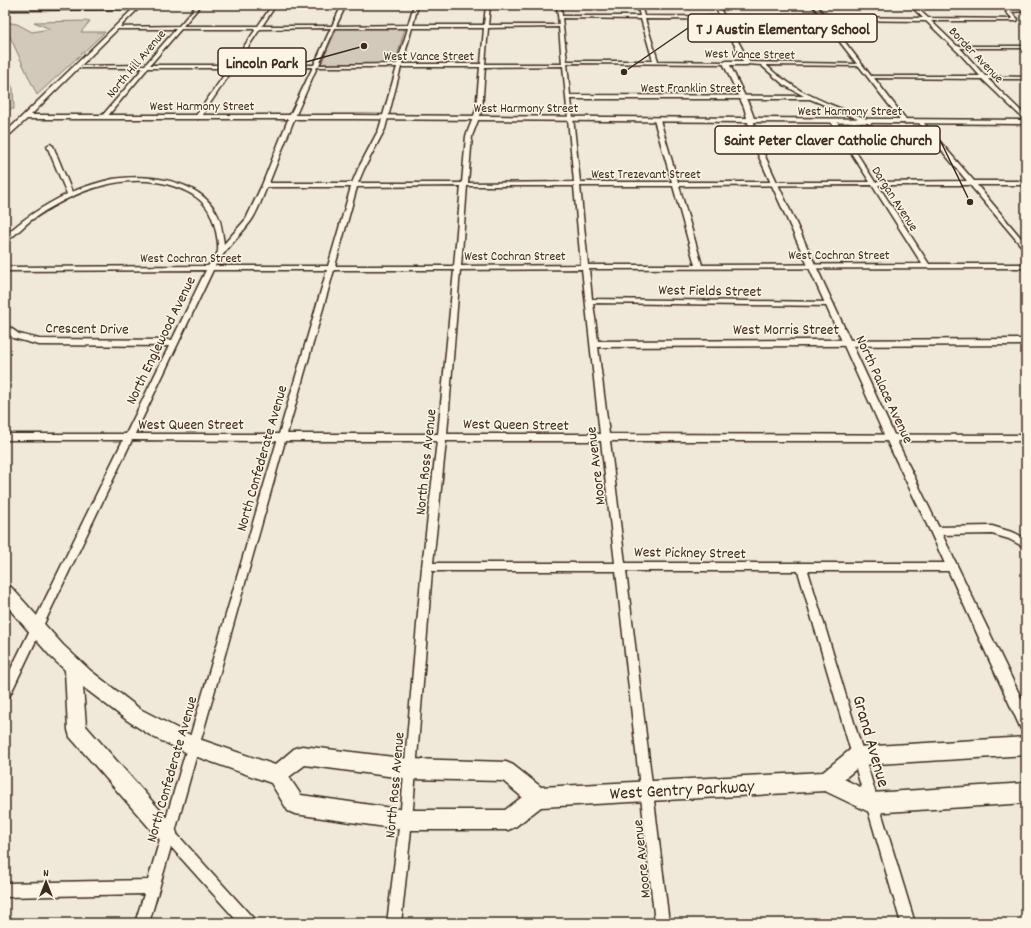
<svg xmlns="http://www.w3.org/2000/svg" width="1031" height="928" font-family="Dekko,sans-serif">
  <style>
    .green { fill: #d2c9ba; stroke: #867a6c }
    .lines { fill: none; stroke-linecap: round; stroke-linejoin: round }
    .minor-casing { stroke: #3b2a1e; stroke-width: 3 }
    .tertiary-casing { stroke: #3b2a1e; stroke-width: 3 }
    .primary-casing { stroke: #3b2a1e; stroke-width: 3 }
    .minor { fill: #fcf5e5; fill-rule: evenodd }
    .tertiary { fill: #fcf5e5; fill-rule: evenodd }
    .primary { fill: #fcf5e5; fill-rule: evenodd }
    .labels { text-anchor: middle; stroke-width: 3; stroke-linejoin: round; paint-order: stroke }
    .far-street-label { font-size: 13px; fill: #3b2a1e; stroke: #fcf5e5 }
    .street-label { font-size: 15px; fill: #3b2a1e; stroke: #fcf5e5 }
    .near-street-label { font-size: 18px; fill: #3b2a1e; stroke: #fcf5e5 }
    .leader { fill: none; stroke: #3b2a1e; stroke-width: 1.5 }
    .callout-dot { fill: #3b2a1e; stroke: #fcf5e5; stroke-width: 1.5 }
    .callout { fill: #fcf5e5; stroke: #3b2a1e; stroke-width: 1.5 }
    .callout-label { font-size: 16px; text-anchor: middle; font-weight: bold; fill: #3b2a1e }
  </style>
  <rect width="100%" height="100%" fill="#f0e9d9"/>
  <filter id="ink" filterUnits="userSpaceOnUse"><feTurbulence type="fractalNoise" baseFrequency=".025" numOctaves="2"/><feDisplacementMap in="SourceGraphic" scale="8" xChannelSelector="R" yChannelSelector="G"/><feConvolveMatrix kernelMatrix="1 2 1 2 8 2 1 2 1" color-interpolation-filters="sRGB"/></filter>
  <g filter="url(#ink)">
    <path class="green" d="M90 21 81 32H105L37 95 5 26V22L17 24 32 32 50 29 34 22Z
      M337 28H405L395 64H321Z
      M5 71 13 89 14 109 5 110Z"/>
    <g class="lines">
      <g class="minor-casing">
        <path id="minor" d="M197 5H201L183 26H258L272 5H276L262 26H332L342 5H346L336 26 408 25 414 5H418L413 25H484L486 5H490L488 25H559L557 5H561L562 16H640L637 5H641L644 16 822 17 812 5H816L826 17 923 18 910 5H914L928 18 1013 19 1006 12 1009 9H1026V11L1010 12 1018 19 1017 21H931L957 46H1026V48H960L985 76 1026 77V79H988L1026 116V121L982 79 874 78 908 122 903 123 859 66 766 65 776 74 801 91 829 104 872 121 873 122 870 124 810 99H571L580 182H672L654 120 657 118 660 120 678 182H870L831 122 834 120 837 122 875 182 967 181 919 123 918 122 921 120 974 181H1026V185H977L1026 244V250L1024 249 970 185H878L929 264H1026V268L589 269 592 299 830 302 834 304 830 306 593 303 598 341 1026 339V345L598 347 609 434 1026 435V441H610L625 563H952L956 564 957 567 956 570 952 571H808L915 923H901L798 571H626L669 923H655L616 571H432L412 820 401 923H387L400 820 422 567 437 441H285L175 832 253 918 255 923H239L171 847 149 923H135L144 894 5 897V883L148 880 277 441 132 440 9 697 5 699V681L123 440H5V434H126L169 346 39 345 13 338 5 330V324L19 334 39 339 172 340 206 270 5 271V267L208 266C211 262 217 256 218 251 219 243 215 225 212 218 207 201 189 191 173 186 125 171 73 191 33 219 25 224 12 239 5 242V236C23 218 45 205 67 194L47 146 50 144 53 146 72 192C86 186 99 182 113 179 147 174 198 179 216 212 222 221 222 234 224 244L246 219 262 185 289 117 313 67 234 68 200 118 198 119 195 117 229 68H148L106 118H102V116L143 68H74V66L145 65 176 29H118L116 27 179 26ZM562 18 641 19 653 61H567ZM645 19 823 20 857 64 747 62 745 63 747 64 761 65 784 85 804 96 570 95 567 63 726 64 728 63 726 62 658 61ZM828 20 926 21 962 56 980 76H871ZM559 27 562 64H485L488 28ZM331 28 314 65H236L260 29ZM335 28H408L397 64 319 65ZM412 28H484L481 64H402ZM181 29H256L231 65H150ZM563 66 574 182 468 183 472 136 482 110 485 67ZM317 67H397L379 129 358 169 352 183H269L295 117ZM401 67H480L476 110 466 136 462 183H358L364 169 385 129ZM872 185 922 264 702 265 679 186ZM461 186 454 266H335L357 187ZM467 186H574L581 265 461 266ZM580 186H673L695 265H588ZM267 187H351L328 266H215C225 250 239 237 251 221 258 211 262 198 267 187ZM582 269 600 434H447L460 270ZM213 270H327L279 434H135ZM334 270H454L438 434H287ZM446 441H601L615 563H433Z
          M137 7 136 9 5 10V8Z
          M992 526 1015 533 1026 539V548L1009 539 992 534 936 535 933 534 931 531 933 528 936 527Z"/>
      </g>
      <g class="tertiary-casing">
        <path id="tertiary" d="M137 5H142L31 115H354L747 118 744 107 723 63 726 61H743L714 5H718L750 63 747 65H730L750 107 754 118 1026 120V124L754 122 757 139 896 439 1026 708V731L1021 729 930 531 886 439 751 139 748 122 354 119H27L5 139V133Z"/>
      </g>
      <g class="primary-casing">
        <path id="primary" d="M5 585 11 587 63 645 91 671 140 709 196 738 275 765 295 748 302 746 410 759 506 762 513 765 541 787 823 772 851 749 858 747 1026 737V755L861 765 844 779 872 793 1026 783V803L871 813 825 791 541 807 515 827 508 830H406L295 814 288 811 271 783 192 755 153 737 128 721 83 687 86 726 174 826 177 833 174 840 167 843 160 840 70 737 68 730 65 670 51 657 5 604ZM305 765 410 779 503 781 522 797 505 810H406L301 795 289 777Z"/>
      </g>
      <use href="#minor" class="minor"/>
      <use href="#tertiary" class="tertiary"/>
      <use href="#primary" class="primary"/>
    </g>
  </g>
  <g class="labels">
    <g class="far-street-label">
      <text transform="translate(750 53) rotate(1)" y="5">West Vance Street</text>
      <text transform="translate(977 54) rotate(46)" y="5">Border Avenue</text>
      <text x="429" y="60">West Vance Street</text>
      <text transform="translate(135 63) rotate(-50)" y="5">North Hill Avenue</text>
      <text x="691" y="92">West Franklin Street</text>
      <text x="202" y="110">West Harmony Street</text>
      <text x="526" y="112">West Harmony Street</text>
      <text x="850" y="115">West Harmony Street</text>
      <text x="646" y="178">West Trezevant Street</text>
      <text transform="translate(896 198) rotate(57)" y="5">Dargan Avenue</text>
      <text x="839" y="259">West Cochran Street</text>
      <text x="515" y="260">West Cochran Street</text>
      <text x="191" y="262">West Cochran Street</text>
    </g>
    <g class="street-label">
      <text transform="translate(710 290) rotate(1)" y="5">West Fields Street</text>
      <text transform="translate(87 328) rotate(1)" y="5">Crescent Drive</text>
      <text x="786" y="334">West Morris Street</text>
      <text transform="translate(160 340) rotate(-64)" y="5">North Englewood Avenue</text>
      <text transform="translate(885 389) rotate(65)" y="5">North Palace Avenue</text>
      <text x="191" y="429">West Queen Street</text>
      <text transform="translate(516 424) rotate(1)" y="5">West Queen Street</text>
      <text transform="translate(261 458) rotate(-74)" y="5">North Confederate Avenue</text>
      <text transform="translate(425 462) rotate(-84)" y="5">North Ross Avenue</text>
      <text transform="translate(595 466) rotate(-97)" y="5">Moore Avenue</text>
      <text transform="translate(690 552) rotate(1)" y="5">West Pickney Street</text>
      <text transform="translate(171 769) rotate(-74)" y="5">North Confederate Avenue</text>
      <text transform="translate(394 785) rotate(-85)" y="5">North Ross Avenue</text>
      <text transform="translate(641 859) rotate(-96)" y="5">Moore Avenue</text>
    </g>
    <g class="near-street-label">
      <text transform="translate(872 741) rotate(74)" y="6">Grand Avenue</text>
      <text transform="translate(682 789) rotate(-3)" y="6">West Gentry Parkway</text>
    </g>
  </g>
  <path class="leader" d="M624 72L688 28M364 46L306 62M970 202L940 140"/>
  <g class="callout-dot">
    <circle cx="624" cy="72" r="4"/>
    <circle cx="364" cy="46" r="4"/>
    <circle cx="970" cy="202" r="4"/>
  </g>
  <g class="callout">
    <rect x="688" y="14" width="189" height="28" rx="4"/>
    <rect x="218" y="48" width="88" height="28" rx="4"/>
    <rect x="715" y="126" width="225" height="28" rx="4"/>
  </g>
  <g class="callout-label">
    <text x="783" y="34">T J Austin Elementary School</text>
    <text x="262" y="68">Lincoln Park</text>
    <text x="828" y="145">Saint Peter Claver Catholic Church</text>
  </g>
  <rect width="1031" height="928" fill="none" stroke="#fcf5e5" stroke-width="20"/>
  <rect x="10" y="10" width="1011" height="908" fill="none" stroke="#3b2a1e" stroke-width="1.5" filter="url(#ink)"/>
  <g transform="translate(46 882)" stroke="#fcf5e5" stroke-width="3" paint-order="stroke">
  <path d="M0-3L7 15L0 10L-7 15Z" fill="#3b2a1e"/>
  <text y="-6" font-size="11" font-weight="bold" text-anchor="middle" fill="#3b2a1e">N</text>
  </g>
</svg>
